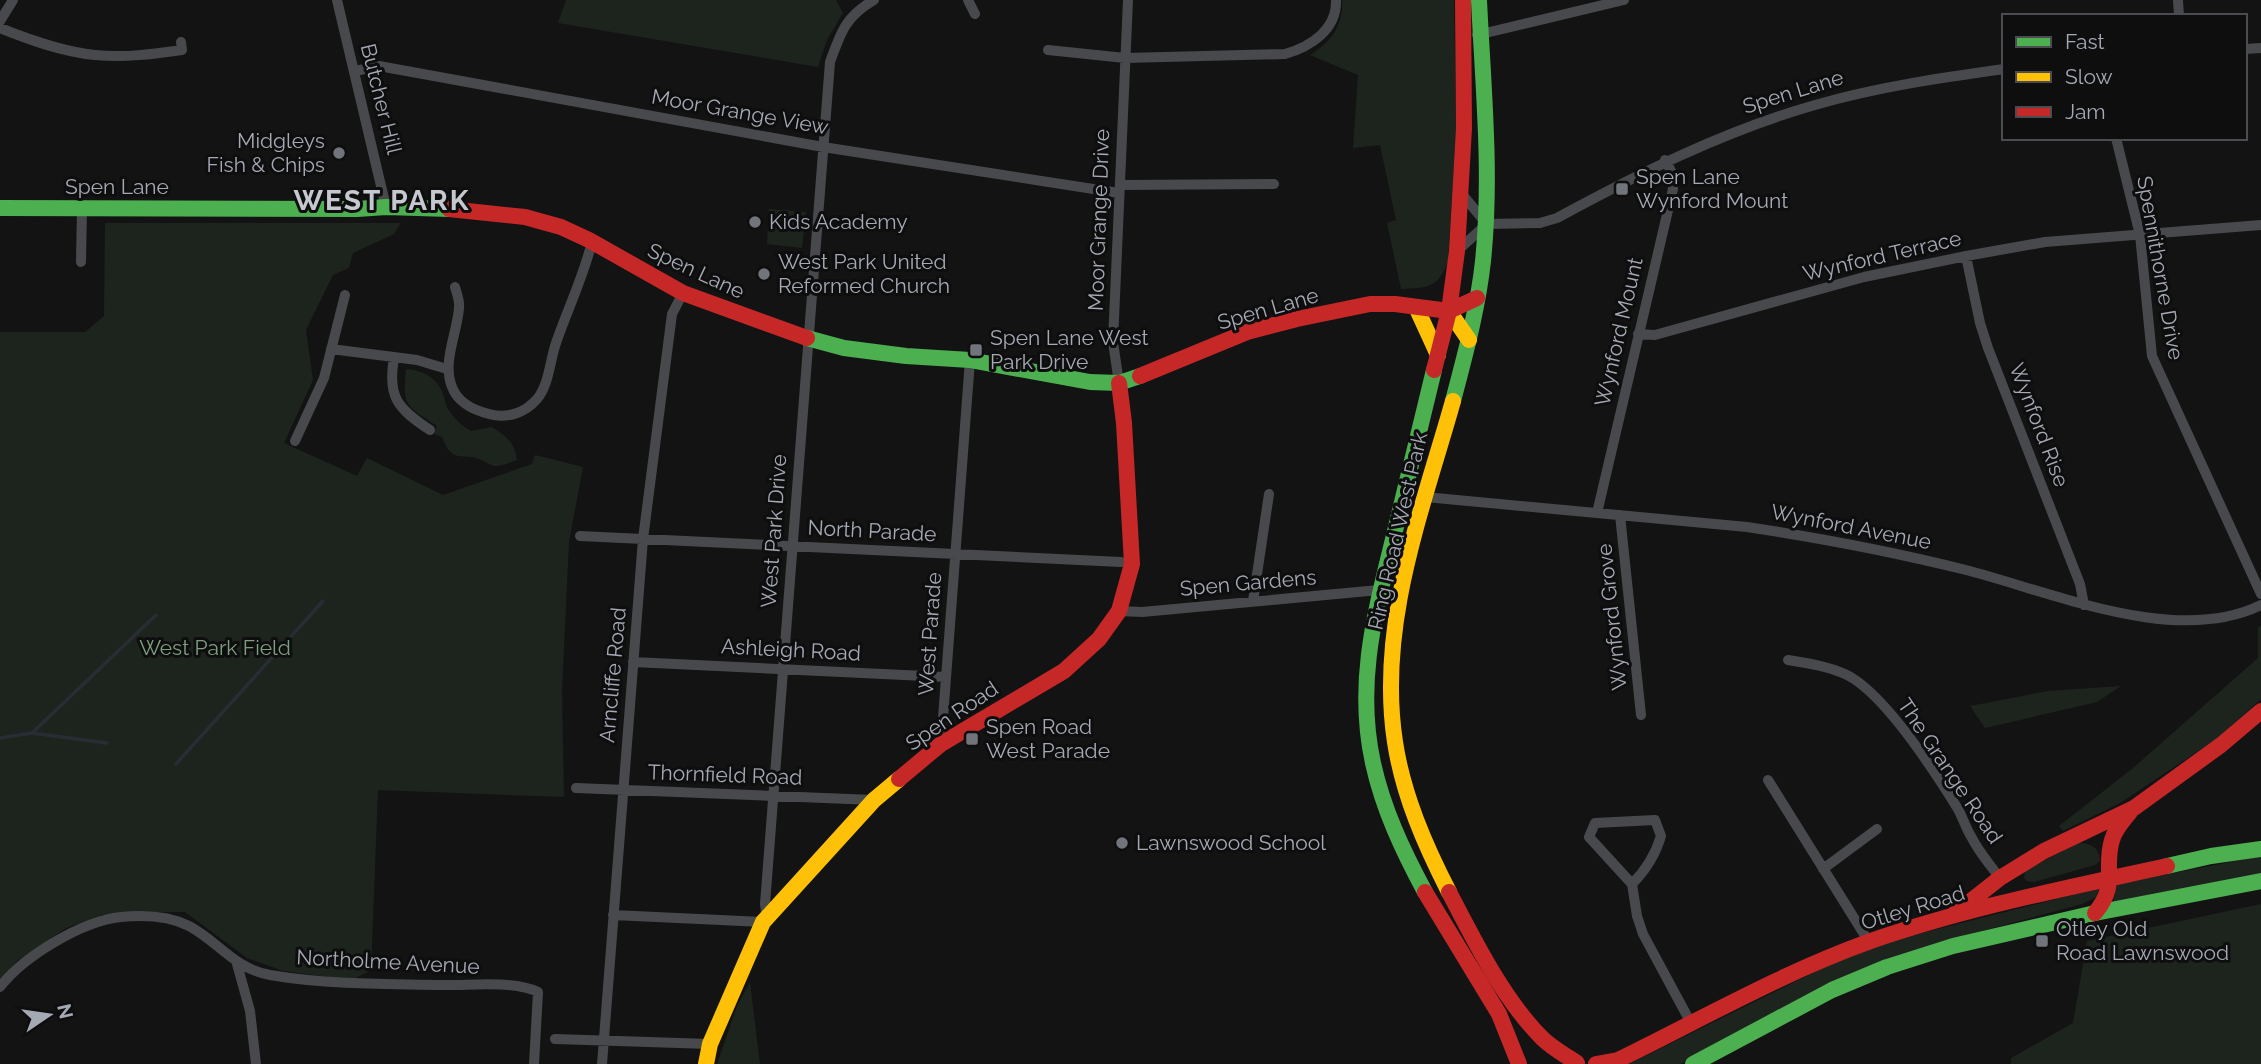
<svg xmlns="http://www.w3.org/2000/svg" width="2261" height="1064" font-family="Raleway,sans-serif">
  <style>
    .green { fill: #1d241e }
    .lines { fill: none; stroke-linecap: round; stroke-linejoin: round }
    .stream { stroke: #282d34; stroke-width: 3.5 }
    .street { stroke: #48494c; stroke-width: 10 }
    .fast { stroke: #4caf50; stroke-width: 16 }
    .slow { stroke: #ffc107; stroke-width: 16 }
    .jam { stroke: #c62828; stroke-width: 16 }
    .poi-dot { fill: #72747c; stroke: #0e0e0f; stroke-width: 2.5 }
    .labels { text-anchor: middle; stroke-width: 6; stroke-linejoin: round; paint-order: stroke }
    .street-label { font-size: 21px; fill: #a5a9b4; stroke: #0e0e0f }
    .poi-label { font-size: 21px; fill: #a5a9b4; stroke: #0e0e0f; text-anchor: start }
    .park-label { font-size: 21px; fill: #7d9e81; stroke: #0e0e0f }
    .district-label { font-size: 28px; font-weight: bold; letter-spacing: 2px; fill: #c6c8d0; stroke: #0e0e0f }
  </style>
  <rect width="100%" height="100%" fill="#131314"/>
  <path class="green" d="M566 0H836L843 13 827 40 818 67 558 23Z
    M1342 0H1454L1456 130 1448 261C1439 288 1427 288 1401 289L1387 223 1396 220 1380 145 1353 148 1358 75 1310 55C1330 43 1344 25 1342 0Z
    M769 209 806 212 802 248 767 244Z
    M105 223H401L394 234 353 253 349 268 333 275 306 330 313 380 284 443 357 476 367 458 443 495 532 464 535 455 583 467 569 542 562 690 564 797 378 790 371 970 352 980 283 971 247 958 185 912H169L102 915 66 928 17 961 0 980V332H85L104 316Z
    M406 369C421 370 435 376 442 391 444 396 445 402 447 407 453 418 461 425 471 431L492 427C506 436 515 443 517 460 510 462 501 467 494 466 487 464 480 458 472 457 454 456 450 457 442 437L434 434 437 426C406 405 402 407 406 369Z
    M2261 626V699L2218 738 2120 803 2063 831 2059 826 2133 768 2258 658V627Z
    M2121 686 2097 702 1985 728 1970 706 2048 691Z
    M2078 843C2091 843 2100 848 2100 861L2095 865 2034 882 2027 881 2024 878 2025 871Z
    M2261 856V874L2113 904 2117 884Z
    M2100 888 2096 897 2082 904 1937 943 1721 1041 1680 1064H1629L1843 958 1894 940Z
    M2261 904V1064H2011V1058L2073 1023 2087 941Z
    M750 982 760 1064H717L737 1006Z"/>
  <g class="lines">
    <path class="stream" d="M32 733 107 743
      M0 738 32 733 156 615
      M176 764 323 601"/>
    <path class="street" d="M337 0 386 207
      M968 0 975 14
      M2178 0 2179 16
      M0 21 13 0
      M0 28C30 40 63 52 95 55 124 58 154 54 182 50L181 42
      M1477 35 1624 0
      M2245 49 2261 48
      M1048 50 1125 58 1285 54C1310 47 1337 30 1336 0
      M355 71 379 66 823 147 1119 193
      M2116 138 2140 235 2152 356 2261 594
      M1120 185 1274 184
      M1462 194 1485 222
      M1457 251 1487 224 1540 223 1557 218C1640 173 1724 131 1815 105 1877 87 1940 78 2004 69
      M1966 256 1980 323 1988 348 2080 584 2084 605
      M81 262 82 208
      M455 287C457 294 460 301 459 308 457 334 442 362 452 387 458 403 473 410 489 414 507 419 525 413 537 399 549 385 550 360 556 343 568 308 583 278 592 242
      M1638 334 1655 335 1864 277 1966 256 2045 242 2261 225
      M331 349 417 360 447 369
      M394 358C387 397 398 409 430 430
      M1119 383 1113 342 1128 0
      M295 441 324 378 345 295
      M1425 497 1747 527C1820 538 1894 552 1966 570 2052 592 2176 647 2261 605
      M1597 513 1673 189 1671 171 1665 160
      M1620 515 1641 715
      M580 536 1121 562
      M1253 601 1269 494
      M1119 611 1142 612 1379 590
      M1788 660C1807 663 1827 666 1845 674 1884 692 1935 772 1958 809 1963 818 1966 829 1972 838 1979 852 1990 865 2000 878
      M633 662 946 677
      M941 744 970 360
      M1768 780 1869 942
      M576 788 874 800
      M1823 869 1877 829
      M1632 884 1589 837 1595 823 1655 820 1661 836C1656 853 1645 871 1632 884L1637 916 1643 934 1692 1025
      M613 915 763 922
      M767 918 765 904 830 62C841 32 845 17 874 0
      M237 964 250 1011 256 1064
      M0 987C24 956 82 921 121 917 143 915 169 916 189 926 219 942 233 968 270 975 329 985 389 984 449 985 475 985 516 981 538 992L534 1064
      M555 1039 710 1044
      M602 1064 643 539 672 314 683 293"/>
    <path class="fast" d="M0 208 357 209 386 207 449 209
      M807 338 844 348 906 356 970 360 1090 382 1119 383 1140 376
      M1453 401C1465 355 1478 308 1483 261 1492 174 1483 87 1479 0
      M2167 866 2211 856 2261 849
      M1425 892C1403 851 1383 809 1373 763 1355 681 1376 610 1395 531 1408 478 1421 424 1434 370
      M1693 1064 1832 990 1887 967 1953 946 2095 913 2261 881"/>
    <path class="slow" d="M1416 307 1438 355
      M1449 311 1469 340
      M1449 892C1425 845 1403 795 1395 742 1377 625 1422 511 1453 401
      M706 1064 710 1044 763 922 874 800 899 779"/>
    <path class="jam" d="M449 209 525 217 561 227 589 240 683 293 807 338
      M1434 370 1449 311 1457 251 1464 128 1463 0
      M1140 376 1247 332 1297 319 1370 304H1395L1449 311 1477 298
      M899 779 941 744 1064 671 1099 639 1119 611 1132 564 1124 423 1119 383
      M1425 892 1499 1014 1519 1064
      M1449 892C1474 940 1503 999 1542 1038 1552 1048 1565 1055 1577 1063
      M2095 913C2119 884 2103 870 2112 840 2115 829 2123 821 2130 812
      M1953 915 2000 878 2044 851 2134 808 2221 745 2261 711
      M1596 1064 1618 1060C1700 1020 1782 973 1868 942 1965 908 2067 888 2167 866"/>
  </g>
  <g class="poi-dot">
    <circle cx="339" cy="153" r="7"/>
    <rect x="1615" y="182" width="14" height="14" rx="3.5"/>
    <circle cx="755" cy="222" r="7"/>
    <circle cx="764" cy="274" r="7"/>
    <rect x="969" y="343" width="14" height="14" rx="3.5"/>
    <rect x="965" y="732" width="14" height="14" rx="3.5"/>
    <circle cx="1122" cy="843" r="7"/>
    <rect x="2035" y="934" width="14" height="14" rx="3.5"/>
  </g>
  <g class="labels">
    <g class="street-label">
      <text transform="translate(1793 92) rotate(-17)" y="7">Spen Lane</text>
      <text transform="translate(381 99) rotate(76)" y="7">Butcher Hill</text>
      <text transform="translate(740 112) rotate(10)" y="7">Moor Grange View</text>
      <text x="117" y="194">Spen Lane</text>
      <text transform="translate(1099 220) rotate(-88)" y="7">Moor Grange Drive</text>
      <text transform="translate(1882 256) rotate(-13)" y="7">Wynford Terrace</text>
      <text transform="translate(2160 268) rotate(80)" y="7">Spennithorne Drive</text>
      <text transform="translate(696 271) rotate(25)" y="7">Spen Lane</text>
      <text transform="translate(1268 309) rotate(-16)" y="7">Spen Lane</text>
      <text transform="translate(1619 332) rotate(-77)" y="7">Wynford Mount</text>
      <text transform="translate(2039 425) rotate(69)" y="7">Wynford Rise</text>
      <text transform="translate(1851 527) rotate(11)" y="7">Wynford Avenue</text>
      <text transform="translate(774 531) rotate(-86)" y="7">West Park Drive</text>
      <text transform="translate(872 531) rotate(3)" y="7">North Parade</text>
      <text transform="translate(1398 531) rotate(-77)" y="7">Ring Road West Park</text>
      <text transform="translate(1248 583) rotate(-5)" y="7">Spen Gardens</text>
      <text transform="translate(1612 617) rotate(-96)" y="7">Wynford Grove</text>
      <text transform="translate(930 634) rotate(-86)" y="7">West Parade</text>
      <text transform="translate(791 650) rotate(3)" y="7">Ashleigh Road</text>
      <text transform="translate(613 675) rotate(-85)" y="7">Arncliffe Road</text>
      <text transform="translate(952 716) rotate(-34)" y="7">Spen Road</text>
      <text transform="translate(1950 771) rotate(56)" y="7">The Grange Road</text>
      <text transform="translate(725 775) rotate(2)" y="7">Thornfield Road</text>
      <text transform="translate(1913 908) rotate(-17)" y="7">Otley Road</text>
      <text transform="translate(388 962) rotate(3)" y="7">Northolme Avenue</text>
    </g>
    <g class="poi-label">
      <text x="325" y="148" text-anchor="end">Midgleys<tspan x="325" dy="24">Fish &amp; Chips</tspan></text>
      <text x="1636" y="184">Spen Lane<tspan x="1636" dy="24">Wynford Mount</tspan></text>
      <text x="769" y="229">Kids Academy</text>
      <text x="778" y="269">West Park United<tspan x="778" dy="24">Reformed Church</tspan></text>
      <text x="990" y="345">Spen Lane West<tspan x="990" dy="24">Park Drive</tspan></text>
      <text x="986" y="734">Spen Road<tspan x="986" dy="24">West Parade</tspan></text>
      <text x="1136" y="850">Lawnswood School</text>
      <text x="2056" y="936">Otley Old<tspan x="2056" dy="24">Road Lawnswood</tspan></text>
    </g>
    <g class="park-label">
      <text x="215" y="655">West Park Field</text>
    </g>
    <g class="district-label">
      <text x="382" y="210">WEST PARK</text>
    </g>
  </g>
  <rect x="2002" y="14" width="245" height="126" fill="#0e0e0f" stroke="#4a4c51" stroke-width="2"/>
  <rect x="2016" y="37" width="35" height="10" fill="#4caf50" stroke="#4a4c51" stroke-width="2"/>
  <text x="2065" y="49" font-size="21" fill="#a5a9b4">Fast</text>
  <rect x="2016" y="72" width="35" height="10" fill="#ffc107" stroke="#4a4c51" stroke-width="2"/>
  <text x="2065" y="84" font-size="21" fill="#a5a9b4">Slow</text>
  <rect x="2016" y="107" width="35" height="10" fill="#c62828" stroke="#4a4c51" stroke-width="2"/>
  <text x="2065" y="119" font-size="21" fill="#a5a9b4">Jam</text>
  <g transform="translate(49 1015) rotate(77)" stroke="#0e0e0f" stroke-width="5" paint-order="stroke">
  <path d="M0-5L12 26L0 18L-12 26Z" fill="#a5a9b4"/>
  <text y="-10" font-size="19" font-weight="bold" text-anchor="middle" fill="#a5a9b4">N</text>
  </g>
</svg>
